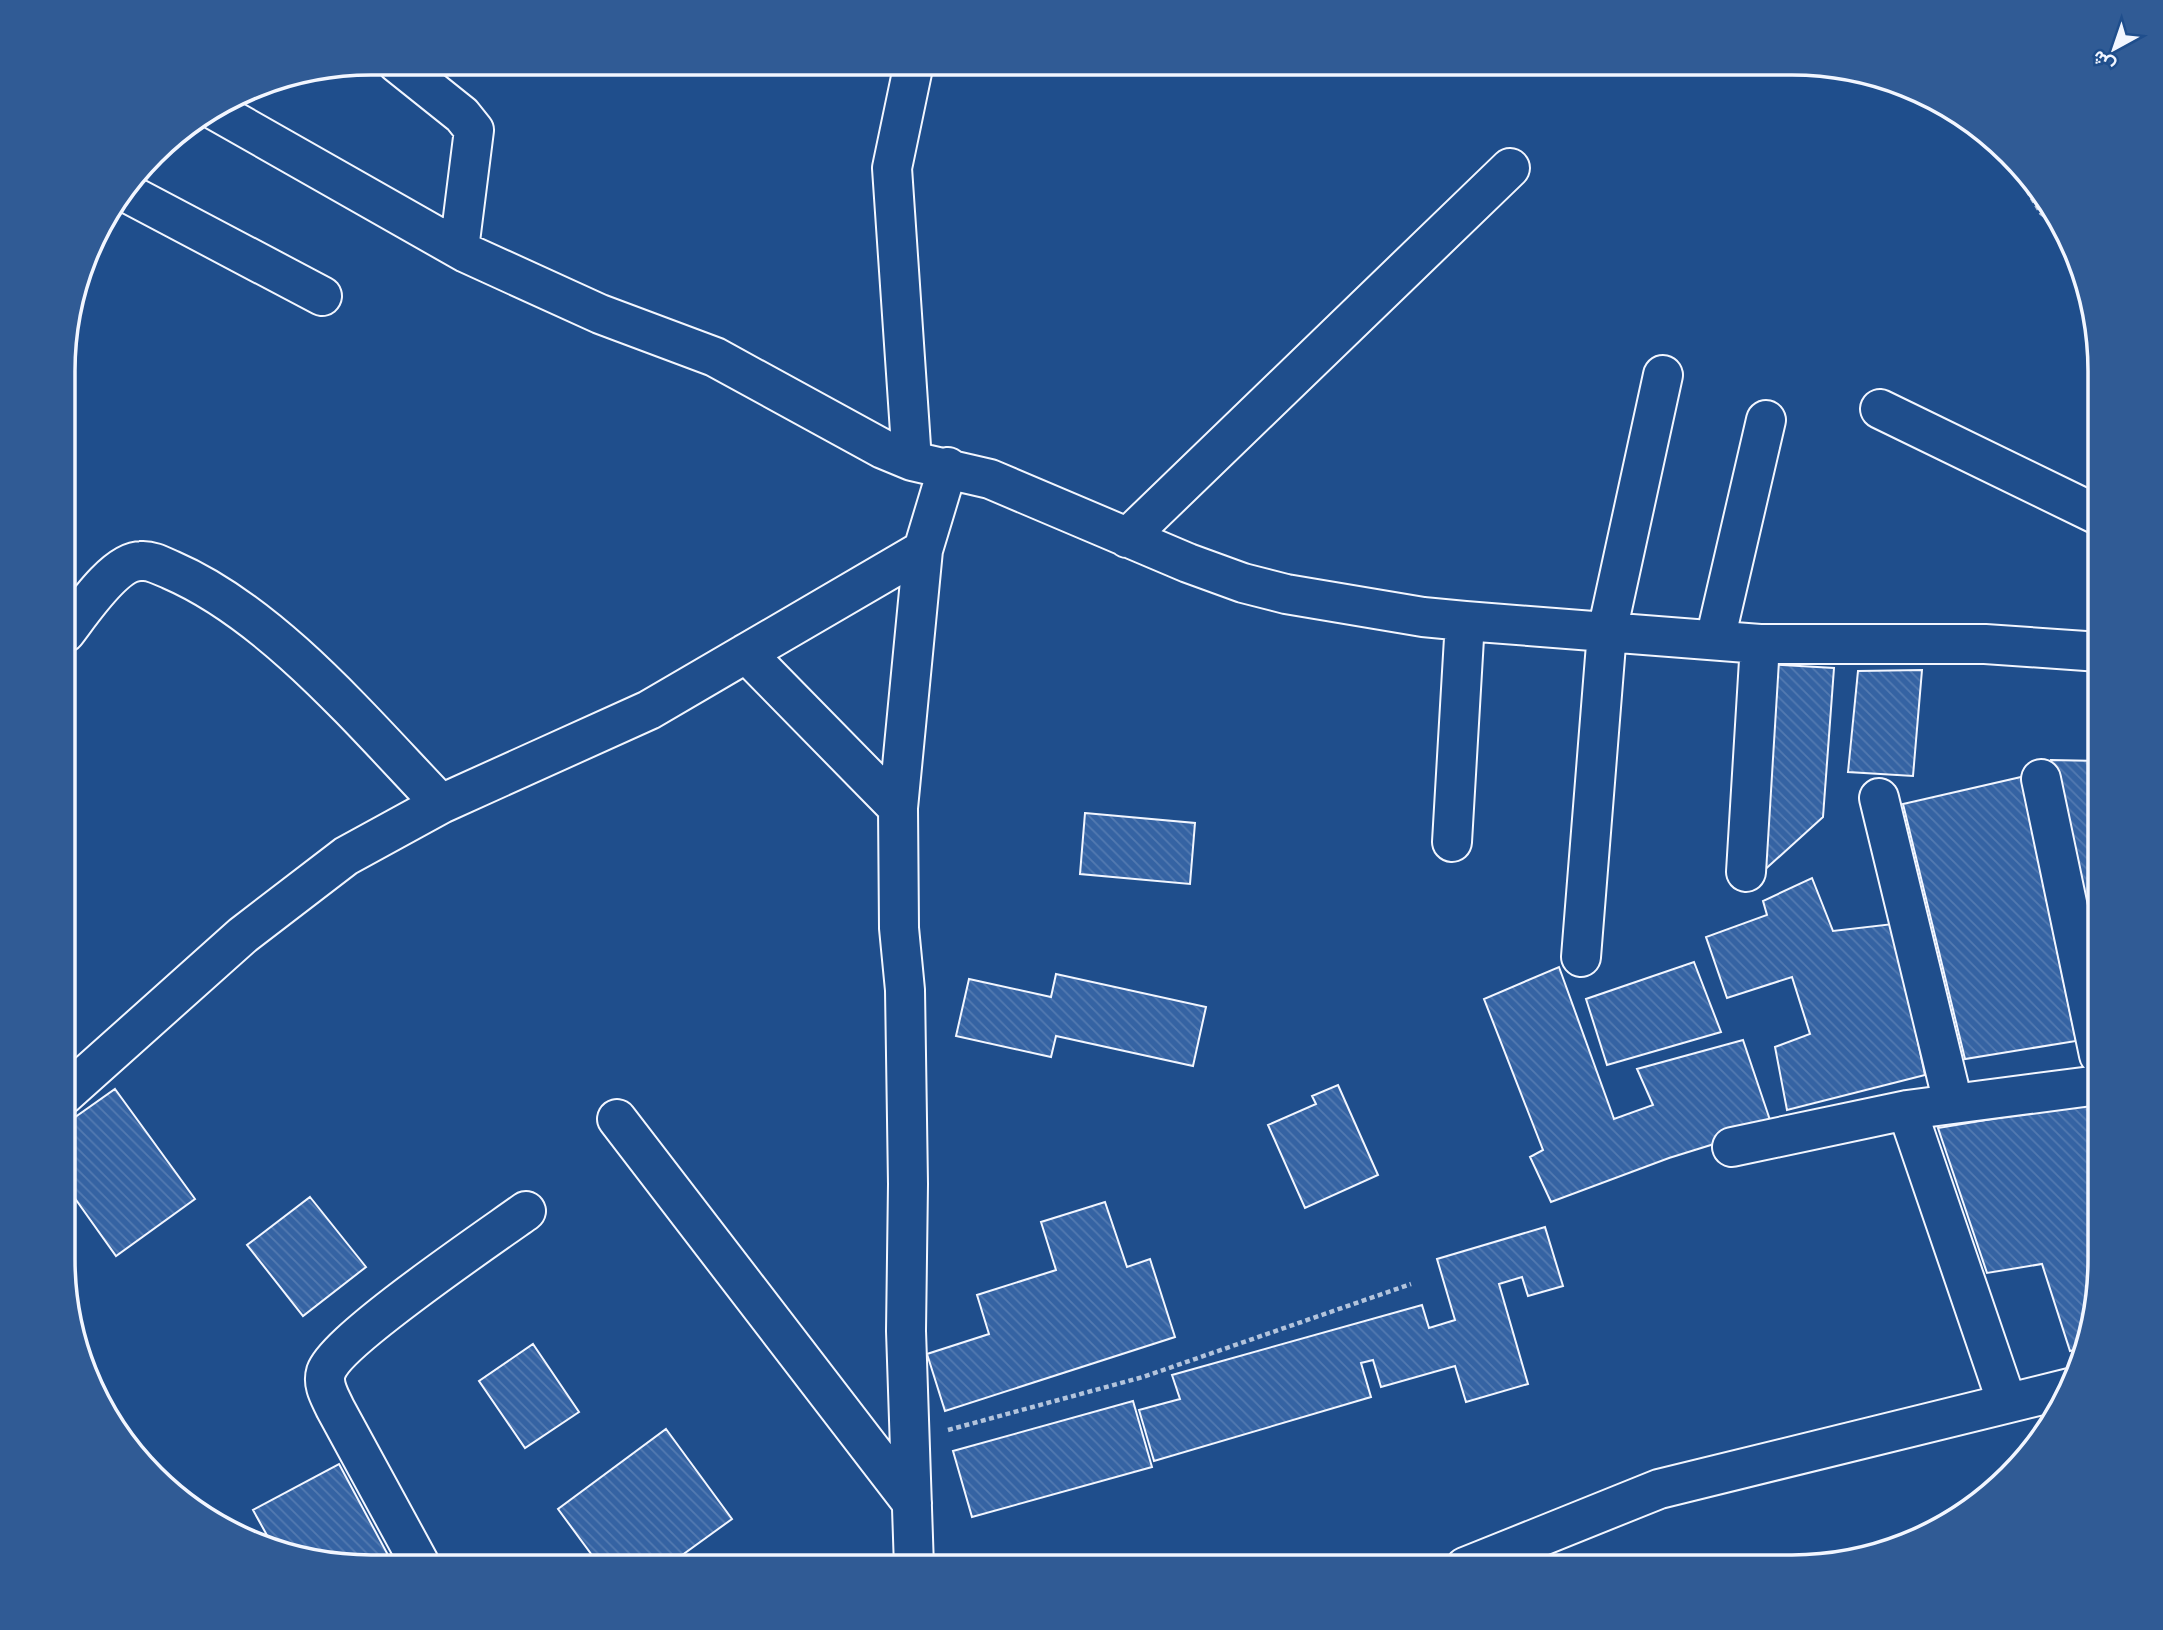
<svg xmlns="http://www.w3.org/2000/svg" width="2163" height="1630" font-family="'Zilla Slab',Vazirmatn,serif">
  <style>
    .building { fill: url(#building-back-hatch); stroke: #f2f6ff; stroke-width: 2 }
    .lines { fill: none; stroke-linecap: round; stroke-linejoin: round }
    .minor-casing { stroke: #f2f6ff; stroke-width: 42 }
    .path { stroke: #b3c4dc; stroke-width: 4.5; stroke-dasharray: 5 3.5; stroke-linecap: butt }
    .minor { stroke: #1f4e8c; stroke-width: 38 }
    .rim { fill: none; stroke: #f2f6ff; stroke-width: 3.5 }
  </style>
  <defs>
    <pattern id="building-back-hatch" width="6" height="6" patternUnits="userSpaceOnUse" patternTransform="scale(1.75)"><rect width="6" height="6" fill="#3563a3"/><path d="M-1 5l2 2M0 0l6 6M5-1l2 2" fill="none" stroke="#537ab1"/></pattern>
  </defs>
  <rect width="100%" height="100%" fill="#1f4e8c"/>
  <path class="building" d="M1767 664 1834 668 1823 817 1759 875Z
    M1922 670 1913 776 1848 772 1858 671Z
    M2051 760 2100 761V904L2082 908Z
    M2021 777 2076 1041 1965 1059 1903 804Z
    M1085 813 1195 823 1190 884 1080 874Z
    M1812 878 1833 931 1893 924 1925 1075 1787 1110 1775 1047 1810 1034 1792 977 1727 998 1706 937 1767 915 1763 901Z
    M1694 962 1721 1032 1607 1065 1586 999Z
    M1559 967 1614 1119 1653 1105 1637 1069 1743 1040 1772 1126 1669 1158 1551 1202 1530 1157 1543 1150 1484 999Z
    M1056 974 1206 1007 1193 1066 1056 1036 1051 1057 956 1036 969 979 1051 997Z
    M1338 1085 1378 1175 1305 1208 1268 1125 1316 1104 1312 1096Z
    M115 1089 195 1199 116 1256 64 1183V1125Z
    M2099 1101V1279L2083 1348 2070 1351 2042 1264 1987 1273 1938 1128Z
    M310 1197 366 1267 303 1316 247 1245Z
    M1105 1202 1127 1267 1150 1259 1175 1337 945 1411 927 1354 989 1334 977 1295 1056 1270 1041 1222Z
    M1545 1227 1563 1286 1528 1296 1522 1277 1499 1284 1528 1384 1466 1402 1455 1366 1381 1387 1373 1360 1361 1363 1371 1397 1154 1461 1139 1410 1180 1399 1172 1375 1422 1305 1429 1328 1455 1320 1437 1259Z
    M533 1344 579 1412 525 1448 479 1381Z
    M1133 1401 1152 1467 972 1517 953 1451Z
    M666 1429 732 1519 667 1566H600L558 1509Z
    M339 1464 388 1555 367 1566H351L274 1548 253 1510Z"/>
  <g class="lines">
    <g class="minor-casing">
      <path id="minor" d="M397 63 462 115 474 130 459 249
        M216 111 466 253 600 314 715 357 883 449 912 461 990 479 1188 563 1243 583 1286 594 1423 617 1465 621 1760 644H1985L2100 652
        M125 192 322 296
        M1880 409 2100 516
        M912 461 892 168 914 63
        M1127 538 1510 168
        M65 633C80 614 114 561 141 561 151 560 162 566 171 570 273 614 365 725 441 804
        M1715 640 1766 420
        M746 653 898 808
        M2041 779 2099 1055
        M1879 798 1953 1103
        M1452 842 1465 621
        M1746 872 1760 644
        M1581 957 1607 632 1663 375
        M64 1095 243 935 346 856 441 804 649 710 923 550
        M1907 1110 2007 1403
        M617 1119 912 1503
        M1732 1147 1907 1110 2099 1085
        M421 1566 335 1408C330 1397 322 1385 326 1372 337 1340 490 1237 526 1211
        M914 1567 906 1331 908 1184 905 990 899 928 898 808 923 550 948 467
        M1465 1567 1659 1489 2070 1388"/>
    </g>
    <path class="path" d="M2001 147 2041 213 2067 233
      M948 1430 1143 1377 1411 1284"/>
    <use href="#minor" class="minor"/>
  </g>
  <path d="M0 0H2163V1630H0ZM371 75H1792A296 296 0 0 1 2088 371V1259A296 296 0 0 1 1792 1555H371A296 296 0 0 1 75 1259V371A296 296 0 0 1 371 75Z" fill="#305b95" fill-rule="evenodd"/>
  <path class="rim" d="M371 75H1792A296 296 0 0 1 2088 371V1259A296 296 0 0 1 1792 1555H371A296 296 0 0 1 75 1259V371A296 296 0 0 1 371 75Z"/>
  <g transform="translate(2114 49) rotate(220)" stroke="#1f4e8c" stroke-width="5" paint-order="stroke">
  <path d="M0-5L12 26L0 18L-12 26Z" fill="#f2f6ff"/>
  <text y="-10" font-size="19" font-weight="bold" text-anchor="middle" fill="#f2f6ff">ش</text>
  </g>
</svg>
